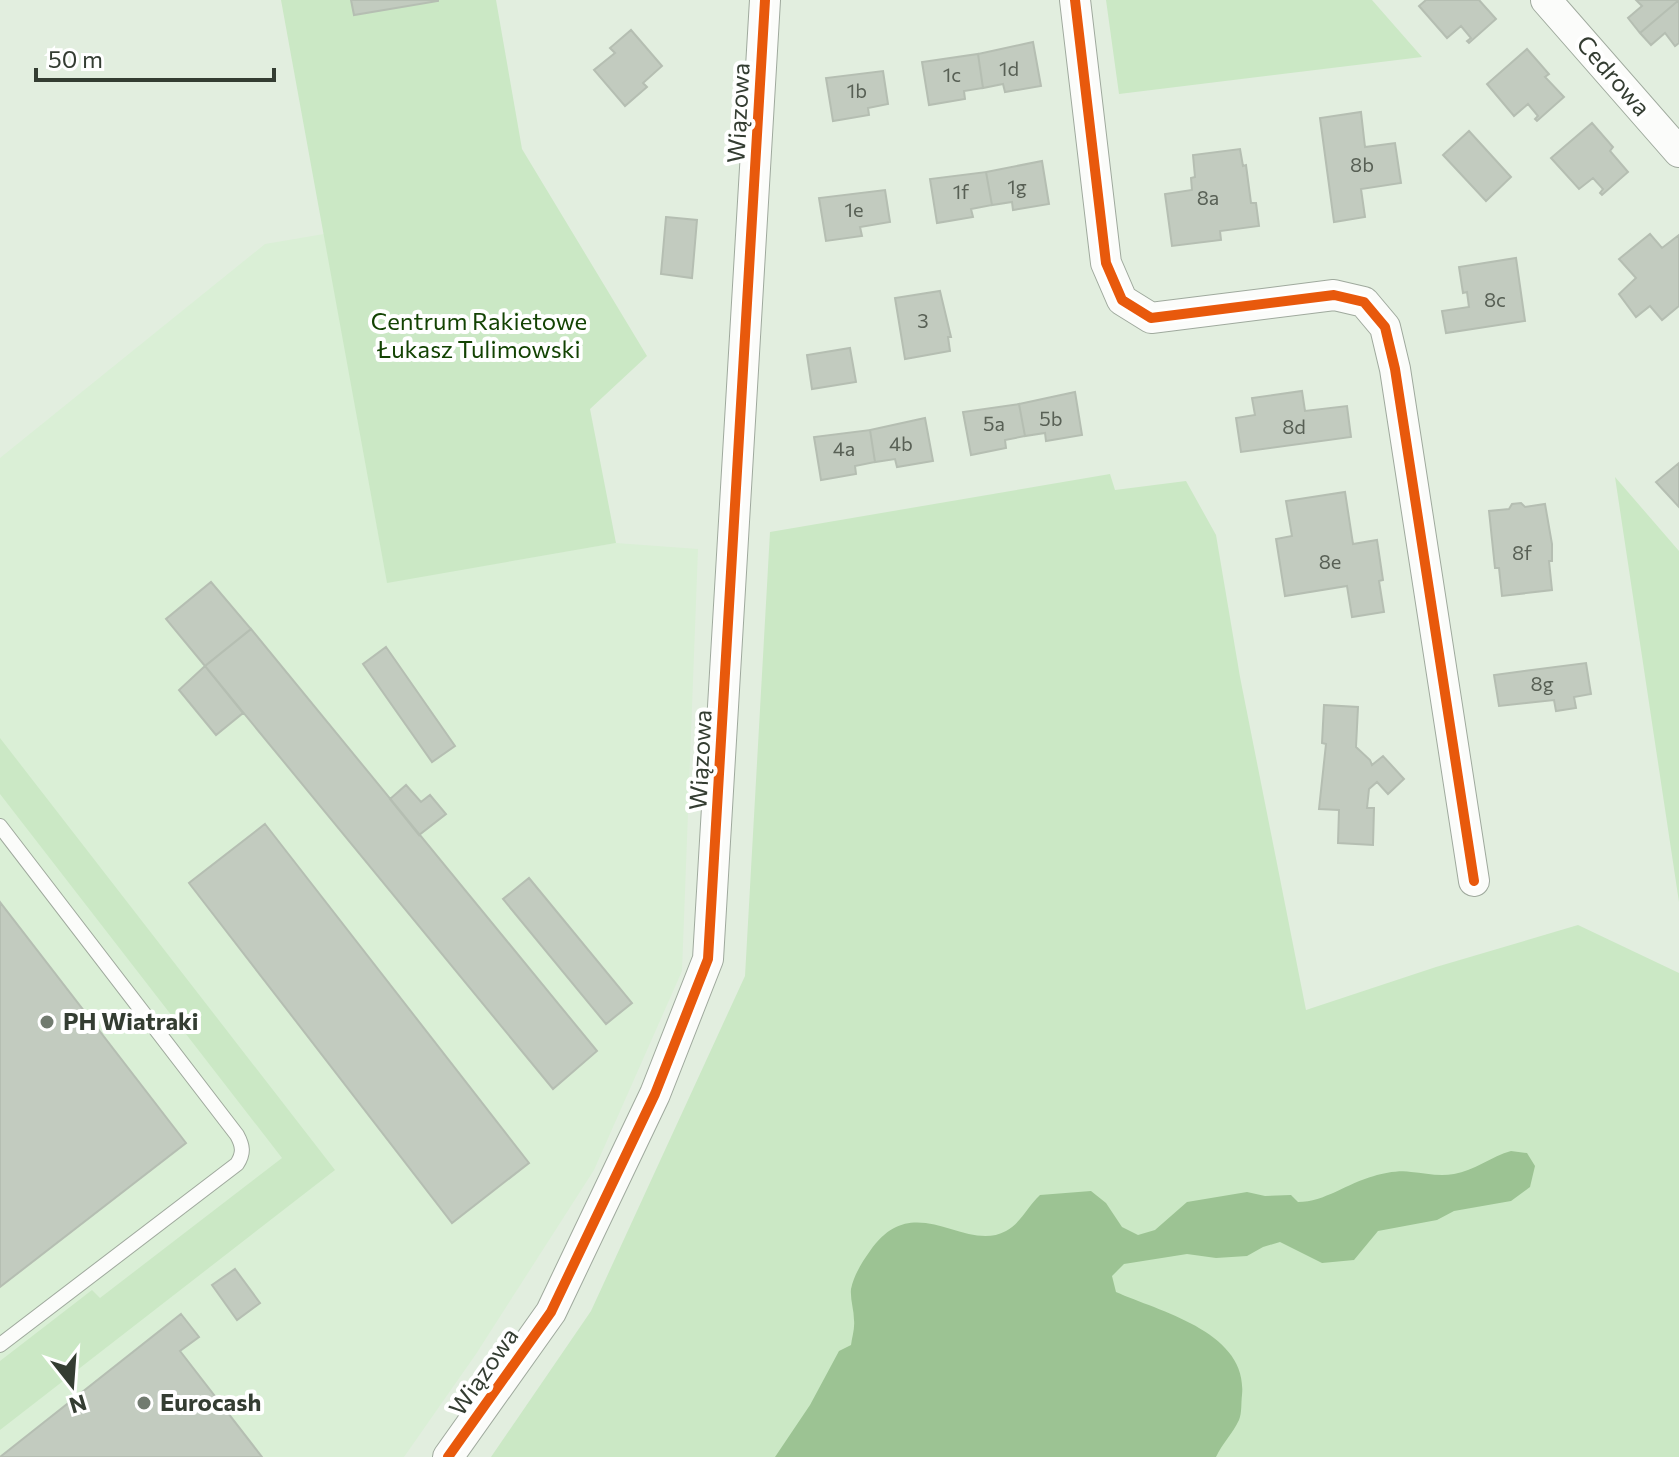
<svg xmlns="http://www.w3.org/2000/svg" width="1679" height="1457" font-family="Commissioner,sans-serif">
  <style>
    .built { fill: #daefd6 }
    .green { fill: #cbe8c5 }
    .water { fill: #9cc393 }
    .building { fill: #c2cbbf; stroke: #b5beb2; stroke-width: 2 }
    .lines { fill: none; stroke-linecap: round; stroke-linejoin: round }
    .service-casing { stroke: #9fa99d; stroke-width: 16 }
    .minor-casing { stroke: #9fa99d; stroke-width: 32 }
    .service { stroke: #fbfcfa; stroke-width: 14 }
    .minor { stroke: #fbfcfa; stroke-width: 30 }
    .cycleway-casing { stroke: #fff; stroke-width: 15 }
    .cycleway { stroke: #e8590c; stroke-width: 10 }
    .poi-dot { fill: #717b6f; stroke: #fff; stroke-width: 3 }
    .labels { text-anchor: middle; stroke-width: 8; stroke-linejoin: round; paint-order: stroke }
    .number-label { font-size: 20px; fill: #586055 }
    .street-label { font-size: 24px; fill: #343d32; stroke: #fff }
    .park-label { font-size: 24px; fill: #134303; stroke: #fff }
    .poi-label { font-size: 24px; font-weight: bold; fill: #343d32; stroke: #fff; text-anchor: start }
  </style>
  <rect width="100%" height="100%" fill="#e2eedf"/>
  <path class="built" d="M324 234 387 582 616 543 698 549 682 971 594 1170 476 1354 404 1457H0V458L265 244Z"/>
  <path class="green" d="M281 0H496L522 149 647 356 590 409 616 543 387 583Z
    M1106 0H1372L1422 57 1119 94Z
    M1110 474 1115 490 1186 481 1216 535 1240 677 1306 1010 1436 967 1578 925 1679 973V1457H491L591 1311 745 976 770 532Z
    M1615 477 1679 551V902Z
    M0 738 335 1170 0 1430V1361L92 1290 100 1298 282 1158 0 794Z"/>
  <path class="water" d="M1511 1151 1527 1153 1535 1166 1530 1187 1511 1201 1454 1211 1437 1220 1378 1231 1354 1260 1322 1263 1280 1242 1263 1247 1247 1256 1216 1258 1187 1254 1124 1264 1112 1276 1116 1292C1161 1312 1248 1332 1242 1395 1241 1403 1242 1413 1239 1420 1233 1433 1222 1444 1216 1457H775L810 1405 839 1351 851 1345C852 1337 855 1328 854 1320 854 1310 850 1299 851 1289 854 1275 862 1262 870 1251 914 1187 964 1254 1006 1231 1021 1223 1028 1206 1040 1195L1091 1191 1106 1203 1122 1227 1138 1235 1155 1230 1187 1202 1247 1192 1265 1196 1291 1195 1298 1202C1325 1202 1347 1183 1374 1176 1384 1173 1400 1170 1411 1172 1425 1173 1439 1177 1454 1174 1474 1171 1492 1156 1511 1151Z"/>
  <path class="building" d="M351 0H438V1L354 15Z
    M1426 0H1479L1496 19 1469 43 1467 41 1471 38 1461 26 1447 38 1419 6Z
    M1636 0H1679L1640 33 1628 18 1642 6Z
    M1679 0V43L1675 46 1665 33 1651 45 1640 33Z
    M631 30 662 66 643 83 647 87 625 106 594 70 615 53 610 48Z
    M1033 42 1041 86 1005 92 1003 84 983 88 978 54Z
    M1527 49 1549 74 1545 77 1564 97 1537 121 1535 119 1538 116 1528 104 1514 116 1487 84Z
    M978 54 983 88 964 91 965 99 929 105 922 62Z
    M883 71 888 104 868 108 869 115 833 121 826 78Z
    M1361 112 1365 147 1395 143 1401 183 1361 189 1365 217 1334 222 1320 118Z
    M1592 123 1613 147 1610 151 1628 172 1602 195 1600 193 1603 189 1593 178 1579 189 1551 158Z
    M1469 131 1511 177 1486 201 1443 155Z
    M1240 149 1243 166 1246 165 1251 203H1256L1259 226 1220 231 1221 240 1172 246 1165 194 1192 190 1191 178 1195 177 1193 155Z
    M1042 161 1049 204 1013 210 1012 202 992 205 986 172Z
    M986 172 992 205 971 209 973 217 937 223 930 179Z
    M885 190 890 222 860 227 862 236 826 241 819 198Z
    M666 217 697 220 692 278 661 274Z
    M1650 234 1662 248 1679 235V306L1662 320 1650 306 1636 317 1619 294 1636 278 1619 259Z
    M1516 258 1525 321 1446 333 1442 311 1469 307 1467 292 1463 293 1459 267Z
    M940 291 951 337H948L950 351 905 359 895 298Z
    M850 348 856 382 812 389 807 355Z
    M1302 391 1305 411 1347 406 1351 437 1241 452 1236 418 1255 415 1252 398Z
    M1075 392 1082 435 1046 441 1045 433 1025 436 1019 404Z
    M1019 404 1025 436 1005 440 1006 448 971 455 963 412Z
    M925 418 933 461 897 467 895 459 875 462 870 430Z
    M870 430 875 462 855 466 856 474 821 480 814 437Z
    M1679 463V507L1656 482Z
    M1345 492 1353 544 1377 540 1383 580 1379 581 1384 612 1352 617 1347 586 1285 596 1276 539 1292 536 1286 501Z
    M1521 503 1525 507 1545 504 1552 544V561H1549L1552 590 1502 596 1499 568H1495L1489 511 1509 509 1512 504Z
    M211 582 251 629 205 666 166 619Z
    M251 629 597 1051 553 1089 205 666Z
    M386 647 455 746 432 762 363 664Z
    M1586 663 1591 694 1574 697 1576 708 1556 711 1554 700 1499 706 1494 675Z
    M205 666 243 713 216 735 179 690Z
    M1324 705 1358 707 1356 747 1370 760 1372 765 1383 756 1404 779 1388 794 1377 782 1369 789 1367 808H1374L1373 845 1338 843 1339 810 1319 809 1326 744 1322 743Z
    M406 785 421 802 430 795 446 814 419 835 390 799Z
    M265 824 529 1163 452 1223 189 883Z
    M529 878 632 1003 606 1024 503 899Z
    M0 902 186 1143 0 1287Z
    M235 1269 260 1303 237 1320 212 1285Z
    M181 1314 199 1337 180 1351 262 1457H0Z"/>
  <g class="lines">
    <g class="service-casing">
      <path id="service" d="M0 826 237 1135C243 1146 244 1153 237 1164L0 1345"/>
    </g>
    <g class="minor-casing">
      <path id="minor" d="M1075 0 1106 263 1122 300 1151 318 1334 295 1364 302 1385 327 1395 369 1474 881
        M1546 0 1679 152
        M448 1457 551 1312 655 1094 708 959 765 0"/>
    </g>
    <use href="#service" class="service"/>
    <use href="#minor" class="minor"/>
    <g class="cycleway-casing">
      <path id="cycleway" d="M1075 0 1106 263 1122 300 1151 318 1334 295 1364 302 1385 327 1395 369 1474 881
        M448 1457 551 1312 655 1094 708 959 765 0"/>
    </g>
    <use href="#cycleway" class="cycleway"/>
  </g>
  <g class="poi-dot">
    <circle cx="47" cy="1022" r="8"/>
    <circle cx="144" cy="1403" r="8"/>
  </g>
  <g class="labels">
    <g class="number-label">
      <text x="1009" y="76">1d</text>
      <text x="952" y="82">1c</text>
      <text x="857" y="98">1b</text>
      <text x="1362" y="172">8b</text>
      <text x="1017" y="194">1g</text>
      <text x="961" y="199">1f</text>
      <text x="1208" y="205">8a</text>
      <text x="854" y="217">1e</text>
      <text x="1495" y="307">8c</text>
      <text x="923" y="328">3</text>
      <text x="1051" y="426">5b</text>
      <text x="994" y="431">5a</text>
      <text x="1294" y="434">8d</text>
      <text x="901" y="451">4b</text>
      <text x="844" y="456">4a</text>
      <text x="1522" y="560">8f</text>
      <text x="1330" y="569">8e</text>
      <text x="1542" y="691">8g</text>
    </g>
    <g class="street-label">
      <text transform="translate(1613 76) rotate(49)" y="8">Cedrowa</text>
      <text transform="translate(739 113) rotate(-87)" y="8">Wiązowa</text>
      <text transform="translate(701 760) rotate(-87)" y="8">Wiązowa</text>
      <text transform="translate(484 1372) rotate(-55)" y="8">Wiązowa</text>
    </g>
    <g class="park-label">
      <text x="479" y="330">Centrum Rakietowe<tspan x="479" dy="28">Łukasz Tulimowski</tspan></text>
    </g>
    <g class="poi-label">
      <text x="63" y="1030">PH Wiatraki</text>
      <text x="160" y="1411">Eurocash</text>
    </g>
  </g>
  <g transform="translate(72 1385) rotate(163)" stroke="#ffffff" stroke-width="6" paint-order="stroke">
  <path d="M0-6L14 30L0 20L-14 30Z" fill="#343d32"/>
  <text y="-12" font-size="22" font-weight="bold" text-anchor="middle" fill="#343d32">N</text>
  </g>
  <path d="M36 68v12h238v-12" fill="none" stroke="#343d32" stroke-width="4"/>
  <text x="48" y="68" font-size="24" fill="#343d32" stroke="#ffffff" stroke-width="6" paint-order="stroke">50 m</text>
</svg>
